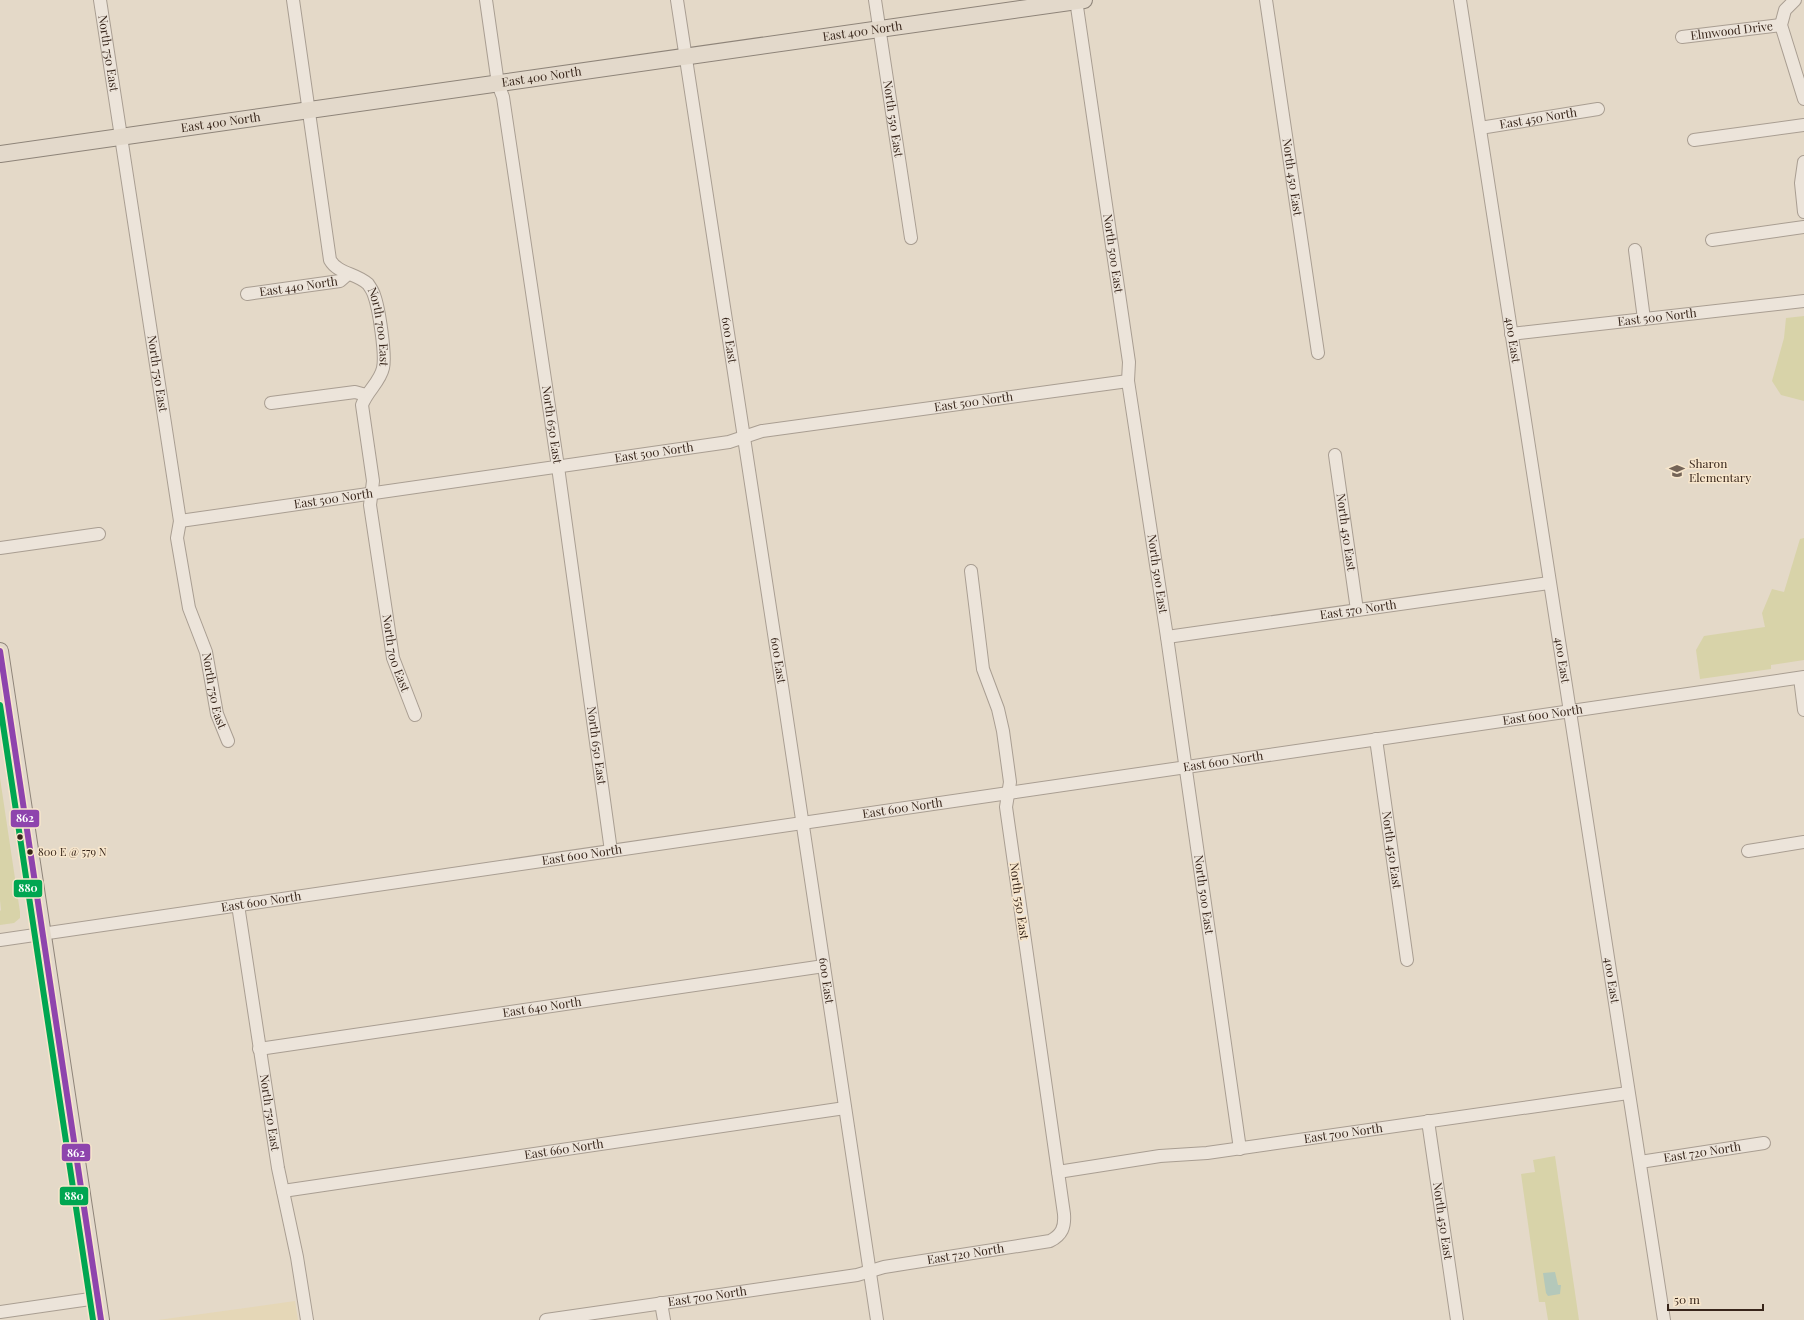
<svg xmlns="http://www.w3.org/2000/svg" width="1804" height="1320" font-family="'Playfair Display',serif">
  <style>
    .farmland { fill: #e5d7b7 }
    .green { fill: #d8d3a9 }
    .water { fill: #b4c8ba }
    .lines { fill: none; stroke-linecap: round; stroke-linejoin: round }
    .minor-casing { stroke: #a99e92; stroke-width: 14 }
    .major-casing { stroke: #8e8479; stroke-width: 18 }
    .minor { stroke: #ece4da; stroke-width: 12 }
    .major { stroke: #e3d9cb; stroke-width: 16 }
    .bus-1-casing { stroke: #f7e6cc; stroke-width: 9 }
    .bus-2-casing { stroke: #f7e6cc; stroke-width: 9 }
    .bus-1 { stroke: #8e44ad; stroke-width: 6 }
    .bus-2 { stroke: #00a651; stroke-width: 6 }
    .bus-dot { fill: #37251a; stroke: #f7e6cc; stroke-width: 1.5 }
    .labels { text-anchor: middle; stroke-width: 3; stroke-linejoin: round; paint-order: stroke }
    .bus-label { font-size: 11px; fill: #37251a; stroke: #f7e6cc; text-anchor: start }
    .street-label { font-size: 12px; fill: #37251a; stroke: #f7e6cc }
    .poi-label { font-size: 12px; fill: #37251a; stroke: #f7e6cc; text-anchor: start }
    .line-badge { stroke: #f7e6cc; stroke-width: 1.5 }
    .badge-label { font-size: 11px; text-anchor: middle; font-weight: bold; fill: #fff }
  </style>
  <rect width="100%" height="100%" fill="#e4d9c8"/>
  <path class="farmland" d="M295 1301 298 1320H158Z"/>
  <path class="green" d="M1804 316V401L1781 395 1772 381 1784 338 1786 318Z
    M1804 538V660L1771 665V669L1700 679 1696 650 1704 636 1765 627 1762 613 1772 589 1784 592 1800 539Z
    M0 778 20 912V918L14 923 0 925V911L1 910 0 900Z
    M1555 1156 1579 1320H1548L1545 1302H1539L1521 1174 1535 1172 1533 1160Z"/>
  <path class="water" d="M1555 1272 1558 1285H1561L1560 1294 1548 1296 1546 1293 1543 1273Z"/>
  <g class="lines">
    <g class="minor-casing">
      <g id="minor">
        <path id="s1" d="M100 0 180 521 177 538 189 608 206 652 217 714 228 741"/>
        <path id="s2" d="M293 0 330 260C338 274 356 273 368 284 370 287 373 291 374 295 379 308 386 355 383 368 380 382 367 391 362 405L373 481 370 505 393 658 415 715"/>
        <path id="s3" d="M486 0 498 84 503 97 558 467 611 851"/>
        <path id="s4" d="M677 0 782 686 877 1320"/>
        <path id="s5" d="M875 0 911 238"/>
        <path id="s6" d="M1076 0 1129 362 1128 381 1167 637 1240 1149"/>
        <path id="s7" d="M1266 0 1318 353"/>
        <path id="s8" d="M1460 0 1664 1320"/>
        <path d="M1795 0 1785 10 1781 25 1804 99"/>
        <path id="s9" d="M1682 37 1781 25"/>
        <path id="s10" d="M1480 128 1598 109"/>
        <path d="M1694 140 1804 125"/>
        <path d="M1804 162 1801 183 1804 212"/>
        <path d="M1712 240 1804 227"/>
        <path d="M1635 250 1644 319"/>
        <path id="s11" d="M247 294 340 281 348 274"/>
        <path id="s12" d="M1511 334 1804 301"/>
        <path d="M271 403 355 392 366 395"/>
        <path id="s13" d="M1335 455 1357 610"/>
        <path id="s14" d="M180 521 729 442 762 431 1128 381"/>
        <path d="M0 548 99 534"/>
        <path id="s15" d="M1167 637 1549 583"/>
        <path d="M1800 678 1804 710"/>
        <path id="s16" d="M1376 739 1407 960"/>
        <path d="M1748 851 1804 842"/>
        <path id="s17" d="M238 905 278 1168 297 1257 307 1320"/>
        <path id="s18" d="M0 940 1804 677"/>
        <path id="s19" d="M259 1049 824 966"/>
        <path id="s20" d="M1428 1121 1457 1320"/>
        <path id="s21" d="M1640 1162 1764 1143"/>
        <path id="s22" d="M1058 1172 1160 1156 1207 1153 1628 1093"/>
        <path id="s23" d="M283 1191 845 1108"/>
        <path d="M661 1303 664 1320"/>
        <path d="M0 1312 97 1298"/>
        <path id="s24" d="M546 1320 857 1275 884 1267 1050 1241C1062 1235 1065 1227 1064 1214L1006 807 1010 782 1003 731 998 709 983 669 971 571"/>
      </g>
    </g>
    <g class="major-casing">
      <g id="major">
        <path id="s25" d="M0 154 1084 0"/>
        <path d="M0 651 101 1320"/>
      </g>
    </g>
    <use href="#minor" class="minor"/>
    <use href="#major" class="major"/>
    <g class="bus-1-casing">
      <path id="bus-1" d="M0 651 101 1320"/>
    </g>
    <g class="bus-2-casing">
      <path id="bus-2" d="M0 705 93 1320"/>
    </g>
    <use href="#bus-1" class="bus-1"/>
    <use href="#bus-2" class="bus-2"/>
  </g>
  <defs>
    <g id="school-bare" transform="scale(1.2)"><path d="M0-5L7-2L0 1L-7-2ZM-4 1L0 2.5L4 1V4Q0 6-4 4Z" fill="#746457" stroke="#f7e6cc" stroke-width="2.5" paint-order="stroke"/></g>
  </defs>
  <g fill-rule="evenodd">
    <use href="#school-bare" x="1677" y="471"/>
  </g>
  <g class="bus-dot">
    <circle cx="20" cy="837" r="3.5"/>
    <circle cx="30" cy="852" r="3.5"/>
  </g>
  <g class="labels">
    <g class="bus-label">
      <text x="38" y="856">800 E @ 579 N</text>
    </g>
    <g class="street-label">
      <text dy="4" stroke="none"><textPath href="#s25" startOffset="871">East 400 North</textPath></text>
      <text dy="4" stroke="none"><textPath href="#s9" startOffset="50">Elmwood Drive</textPath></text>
      <text dy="4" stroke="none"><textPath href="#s1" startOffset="54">North 750 East</textPath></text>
      <text dy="4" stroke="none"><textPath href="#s25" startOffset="547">East 400 North</textPath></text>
      <text dy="4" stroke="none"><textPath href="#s10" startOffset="59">East 450 North</textPath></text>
      <text dy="4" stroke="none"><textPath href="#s5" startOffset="120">North 550 East</textPath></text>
      <text dy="4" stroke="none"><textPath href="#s25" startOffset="223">East 400 North</textPath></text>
      <text dy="4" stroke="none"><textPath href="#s7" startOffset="179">North 450 East</textPath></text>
      <text dy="4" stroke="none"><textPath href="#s6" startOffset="256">North 500 East</textPath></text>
      <text dy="4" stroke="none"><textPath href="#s11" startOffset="52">East 440 North</textPath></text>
      <text dy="4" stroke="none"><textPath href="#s12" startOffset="147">East 500 North</textPath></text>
      <text dy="4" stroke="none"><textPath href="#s2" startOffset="353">North 700 East</textPath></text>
      <text dy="4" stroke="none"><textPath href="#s4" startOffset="344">600 East</textPath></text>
      <text dy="4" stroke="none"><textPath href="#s8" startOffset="344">400 East</textPath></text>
      <text dy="4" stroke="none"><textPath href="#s1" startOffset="378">North 750 East</textPath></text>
      <text dy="4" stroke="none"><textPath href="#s14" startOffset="803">East 500 North</textPath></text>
      <text dy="4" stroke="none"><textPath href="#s3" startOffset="430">North 650 East</textPath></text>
      <text dy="4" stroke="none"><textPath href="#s14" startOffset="479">East 500 North</textPath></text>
      <text dy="4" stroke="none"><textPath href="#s14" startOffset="155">East 500 North</textPath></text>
      <text dy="4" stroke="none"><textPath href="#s13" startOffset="78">North 450 East</textPath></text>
      <text dy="4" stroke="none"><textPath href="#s6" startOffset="580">North 500 East</textPath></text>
      <text dy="4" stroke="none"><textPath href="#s15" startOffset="193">East 570 North</textPath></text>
      <text dy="4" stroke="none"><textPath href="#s2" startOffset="689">North 700 East</textPath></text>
      <text dy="4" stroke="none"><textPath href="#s4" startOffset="668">600 East</textPath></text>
      <text dy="4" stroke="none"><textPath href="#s8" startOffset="668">400 East</textPath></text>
      <text dy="4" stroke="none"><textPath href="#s1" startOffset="702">North 750 East</textPath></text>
      <text dy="4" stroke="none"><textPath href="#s18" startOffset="1559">East 600 North</textPath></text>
      <text dy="4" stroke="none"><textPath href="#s3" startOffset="754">North 650 East</textPath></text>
      <text dy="4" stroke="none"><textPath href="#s18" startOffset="1236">East 600 North</textPath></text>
      <text dy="4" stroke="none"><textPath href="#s18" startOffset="912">East 600 North</textPath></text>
      <text dy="4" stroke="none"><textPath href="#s16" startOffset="112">North 450 East</textPath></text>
      <text dy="4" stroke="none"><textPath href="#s18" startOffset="588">East 600 North</textPath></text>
      <text dy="4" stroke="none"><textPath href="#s6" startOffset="904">North 500 East</textPath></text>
      <text dy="4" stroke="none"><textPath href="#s18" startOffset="264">East 600 North</textPath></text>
      <text transform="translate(1019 901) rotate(82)" y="4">North 550 East</text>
      <text dy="4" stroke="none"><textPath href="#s4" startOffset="992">600 East</textPath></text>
      <text dy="4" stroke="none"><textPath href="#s8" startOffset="992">400 East</textPath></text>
      <text dy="4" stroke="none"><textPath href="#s19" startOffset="286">East 640 North</textPath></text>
      <text dy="4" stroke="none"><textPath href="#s17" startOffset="210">North 750 East</textPath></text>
      <text dy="4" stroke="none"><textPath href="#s22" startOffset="288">East 700 North</textPath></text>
      <text dy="4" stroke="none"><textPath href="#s23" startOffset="284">East 660 North</textPath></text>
      <text dy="4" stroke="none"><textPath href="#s21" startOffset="63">East 720 North</textPath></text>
      <text dy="4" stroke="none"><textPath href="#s20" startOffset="101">North 450 East</textPath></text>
      <text dy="4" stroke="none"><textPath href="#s24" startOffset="425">East 720 North</textPath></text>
      <text dy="4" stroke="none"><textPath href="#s24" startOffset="163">East 700 North</textPath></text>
    </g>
    <g class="poi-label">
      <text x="1689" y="468">Sharon<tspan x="1689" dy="14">Elementary</tspan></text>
    </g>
  </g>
  <g class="line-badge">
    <rect x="10" y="809" width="30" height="19" rx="4" fill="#8e44ad"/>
    <rect x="13" y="879" width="30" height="19" rx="4" fill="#00a651"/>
    <rect x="61" y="1143" width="30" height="19" rx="4" fill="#8e44ad"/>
    <rect x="59" y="1186" width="30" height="20" rx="4" fill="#00a651"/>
  </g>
  <g class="badge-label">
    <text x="25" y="822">862</text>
    <text x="28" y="892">880</text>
    <text x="76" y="1157">862</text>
    <text x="74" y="1200">880</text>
  </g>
  <path d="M1668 1304v6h95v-6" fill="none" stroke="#37251a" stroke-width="2"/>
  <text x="1674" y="1304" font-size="12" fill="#37251a" stroke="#f7e6cc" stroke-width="3" paint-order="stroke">50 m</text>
</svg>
